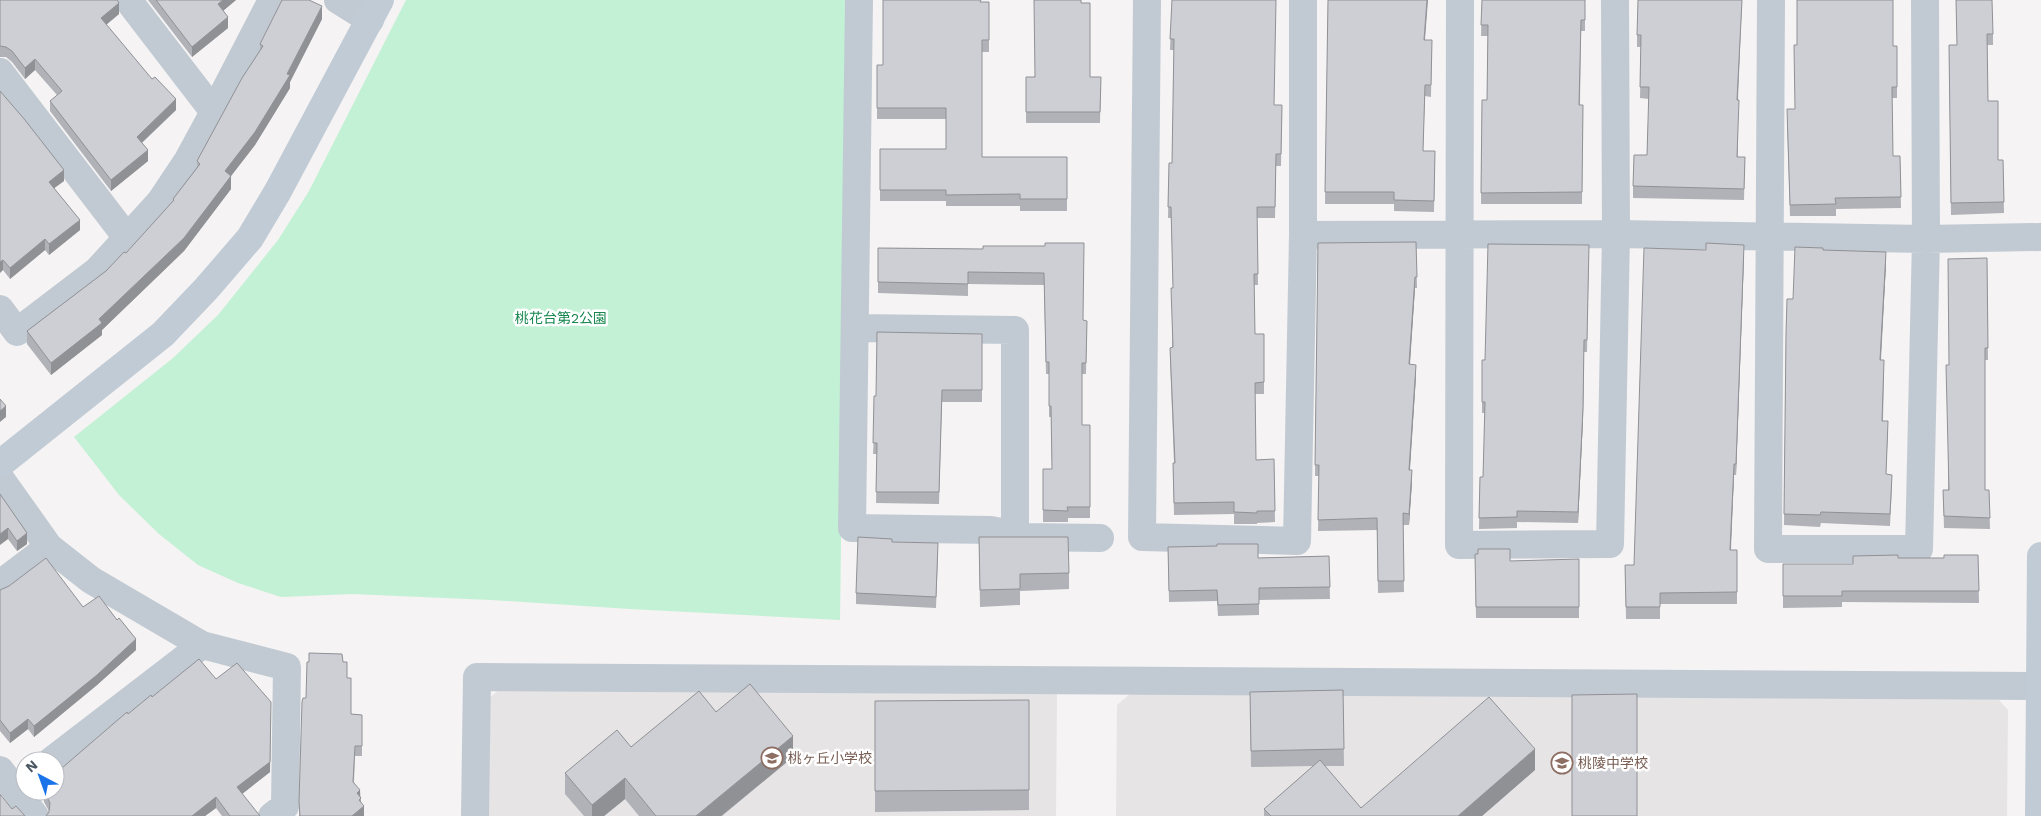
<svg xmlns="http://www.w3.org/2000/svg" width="2041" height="816" font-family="'Work Sans','Noto Sans JP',sans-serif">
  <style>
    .education { fill: #e6e4e5 }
    .green { fill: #c3f1d5 }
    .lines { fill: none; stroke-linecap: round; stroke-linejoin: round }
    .street { stroke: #c1cad2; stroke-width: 28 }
    .secondary { stroke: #c1cbd6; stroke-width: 28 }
    .wall { fill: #b0b2b7 }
    .shaded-wall { fill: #909195 }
    .building { fill: #cdcfd5; stroke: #909195 }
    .labels { text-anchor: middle; stroke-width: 5; stroke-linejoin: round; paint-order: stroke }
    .park-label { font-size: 14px; fill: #17864f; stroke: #fff }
    .education-label { font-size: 14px; fill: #785e54; stroke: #fff; text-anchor: start }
  </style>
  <rect width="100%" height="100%" fill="#f5f3f3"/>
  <path class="education" d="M500 689 1057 693 1056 816H487L488 699Z
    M1131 693 1999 700 2008 710 2007 816H1116L1117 705Z"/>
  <path class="green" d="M406 0H848L840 620 630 609 491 600 352 594 281 597 238 583 198 565 159 534 119 495 74 437 173 358 218 315 278 240 309 191Z"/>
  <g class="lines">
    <path class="street" d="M128 0 214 112
      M338 0 370 20
      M859 0 852 528 991 530 1026 537 1100 538
      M1147 0 1142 537 1297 541 1303 235V0
      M1460 0 1459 545 1610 544 1616 234 1615 0
      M1771 0 1768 549H1919L1926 239 1925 0
      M0 72 128 239
      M1303 235 1616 234 1926 239 2041 237
      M0 309 17 332 97 271 160 202 188 160 214 112 272 0
      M856 328 1015 330V535
      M0 478 49 547 91 580 202 645 287 667 285 806 272 816
      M0 584 49 547
      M51 761 202 645
      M0 770 35 816
      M475 816 477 677 2040 686"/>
    <path class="secondary" d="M0 464 163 334 206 289 250 238 278 191 380 0
      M2039 816 2041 556"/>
  </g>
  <path class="wall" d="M0 0 119 14 106 25 176 110 142 143 148 161 111 191 50 111V101L57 95 35 70 25 79 12 62 6 57H0Z
    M148 0H236L223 11 228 28 192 57Z
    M1172 0 1274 105H1282L1281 166H1276L1275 218H1257L1258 285H1254L1255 334 1264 382V394H1255L1256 460 1274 459 1275 522 1257 523V524H1234V514L1174 515 1173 463H1174L1170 359V348L1172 347 1173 288 1171 218H1168L1169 163H1172L1174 50H1170Z
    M1328 0 1425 40H1432L1431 97 1425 96 1423 151H1435L1434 212 1394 211V204H1325Z
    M1482 0H1585V31H1581L1580 105H1583L1582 204H1481L1482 100H1487L1488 36H1481Z
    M1742 0 1738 100V157H1745L1744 200 1633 198V186L1647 155 1649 99 1640 98 1641 47H1637V35Z
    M1956 0 1993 34V45H1987L1988 101 1998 160H2003L2004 213 1951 215 1949 45H1957Z
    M981 2H989V52H982V157H1067V211H1020V206H946V201H880V149H946V119H877V65H883Z
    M1081 3 1090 77H1101L1100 123H1026V77H1034Z
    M322 19 290 82V88L255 145 231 176V189L184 251 102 330V335L51 375 27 344V331L106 271 126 253 173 202V199L197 167V161L260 50V44Z
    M1797 45 1897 46V98H1892L1893 156H1900L1901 208 1836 209V216H1790L1787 121 1795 109Z
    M1 92 64 181 54 188 80 230 49 255 45 250 10 279 3 270Z
    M1416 242 1417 288H1415L1410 364 1416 376 1410 470 1412 482 1409 525H1403L1404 592 1378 593 1377 530 1318 531 1319 476H1315L1318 243Z
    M1589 245 1587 352H1584L1583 419 1578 523 1517 522V528L1479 529 1480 477H1483L1485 413H1482V360H1485Z
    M1045 246 1083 320 1087 321 1086 374H1082V425H1090V518H1068V522H1043V469H1052L1051 417H1049V374H1046L1044 285 968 284V296L878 293V248L983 249Z
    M1823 250 1886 264 1881 360 1884 372 1883 421 1888 432 1886 474 1892 486 1890 526 1821 523 1820 527 1784 525 1786 334 1793 299Z
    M1744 256 1736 475H1734L1731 550H1737V604H1660V619H1626L1625 565H1634Z
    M1987 258 1988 360H1985V490H1989L1990 529 1944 528 1943 490H1948L1949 365Z
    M982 334V402H942L939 504 876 503 877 454H873L876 396Z
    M0 494 27 544 17 551 8 539Z
    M979 537 1069 573V589L1020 591V605L980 607Z
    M892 542 938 554 936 608 856 604V593Z
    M1168 547 1258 558 1329 556 1330 599 1259 600V615L1218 616 1217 601 1169 602Z
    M1475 554 1510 561 1579 559V618H1476Z
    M1978 555 1979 603 1842 602V607L1783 608V564H1853L1898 558H1944Z
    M0 590 83 607 136 650 97 685 34 737 28 729 10 743 0 731Z
    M343 662 347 678 351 714 362 715V756H355L354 782 360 797 364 816H299V802L306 698Z
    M1343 690 1344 766H1324L1361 808 1535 770 1482 816H1264V809L1313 766 1251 767 1250 692Z
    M152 697 270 772 242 794 260 816H222L216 808 205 816H46L49 811 44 802V791H55L128 714Z
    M1029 700V810L875 812V701Z
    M716 712 793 757 722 816H639L625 799 604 816H584L565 794V773Z"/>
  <path class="shaded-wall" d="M223 0H236L218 15V4Z
    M1427 0H1428L1424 52V40Z
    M1742 0 1737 111V100Z
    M119 3V14L101 29V18Z
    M322 6V19L290 82V88L255 145 231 176V189L184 251 102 330V335L51 375V363L99 319 225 171 287 74Z
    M228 17V28L192 57V47Z
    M35 59V70L25 79V68Z
    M176 99V110L137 147V137Z
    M148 150V161L111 191V180Z
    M64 170V181L49 192V182Z
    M80 220V230L49 255V244Z
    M45 239V250L10 279V268Z
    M1744 245V256L1736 475V464Z
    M1886 252V264L1880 371V360Z
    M3 260V270L0 273V262Z
    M1415 277V288L1409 376V364Z
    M1584 340 1583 419 1578 523V512Z
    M1416 365V376L1409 481V470Z
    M6 406V417L0 422V411Z
    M1734 464V475L1730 562V550Z
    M1412 470V482L1409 525V514Z
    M8 528V539L0 545V534Z
    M27 533V544L17 551V541Z
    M136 639V650L97 685 34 737V726Z
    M271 713 270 772 237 798V787Z
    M28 719V729L10 743V733Z
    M793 736V757L721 816H696Z
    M1535 749V770L1482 816H1458Z
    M625 778V799L604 816H592V805Z
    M360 790 361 808 364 806V816H352L357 793Z
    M216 797V808L205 816H192Z"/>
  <path class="building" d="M0 0H117L119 3 101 18 152 79 155 77 176 99 137 137 148 150 111 180 50 101 62 91 35 59 25 68 12 51 6 47 0 46Z
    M156 0H223L218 4 228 17 192 47Z
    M282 0H309L322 6 287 74 290 75 255 132 225 171 231 176 184 238 99 319 102 323 51 363 27 331 106 271 124 252 126 253 174 200 173 199 200 164 197 161 242 78 263 46 260 44Z
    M883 0H981L980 2H989V40H982V157H1067V199H1020V194L946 195V190H880V149H946V108H877V65H883Z
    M1034 0H1081V3H1090V77H1101L1100 112H1026V77H1035Z
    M1172 0H1276L1274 105H1282L1281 154H1276L1275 207H1257L1258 274H1254L1255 334H1264V382L1255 383 1256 460 1274 459 1275 511H1257V513L1234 512V502L1174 503 1173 463H1175L1170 348 1173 347 1171 288H1173L1171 207H1168L1169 163H1172L1174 39H1170Z
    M1328 0H1427L1424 40H1432L1431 85H1425L1423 151H1435L1434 201 1394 200V192H1325Z
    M1482 0H1585V20H1581L1579 105H1583L1582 192 1481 193 1482 100H1487L1488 25H1481Z
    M1638 0H1742L1737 100H1739L1737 157H1745L1744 189 1633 186 1634 155H1647L1649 87H1640L1641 35H1637Z
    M1797 0H1893V46H1897V87H1892L1893 156H1900L1901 197 1835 198 1836 204 1790 205 1787 109H1795L1794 45H1797Z
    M1956 0H1992L1993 34H1987L1988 101H1998V160H2003L2004 202 1951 203 1949 45H1957Z
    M0 91 25 120 64 170 49 182 80 220 49 244 45 239 10 268 3 260 0 262Z
    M1416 242 1417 277H1415L1409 364 1416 365 1409 470H1412L1409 514 1403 513 1404 581H1378L1377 518 1318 520 1319 465H1315L1318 243Z
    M1045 243H1084L1083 320 1087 321 1086 363H1082V425H1090V507H1067L1068 511 1043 510V469H1052L1051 406H1049V362H1046L1044 273 968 272V284L878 282V248L983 249V246H1045Z
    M1706 243 1744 245 1736 464H1734L1730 550H1737V592L1660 593V607H1626L1625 565H1634L1644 248 1706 250Z
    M1488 244 1589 245 1587 340H1584L1583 408 1578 512 1517 511V517L1479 518 1480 477H1483L1485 402H1482V360H1485Z
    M1795 247 1823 248V250L1886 252 1880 360H1884L1882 421H1888L1886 474 1892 475 1890 514 1821 512 1820 515 1784 514 1786 334 1787 299H1793Z
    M1987 258 1988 348H1985V490H1989L1990 518 1944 516 1943 490H1949L1946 365H1949L1948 259Z
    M877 332 982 334V390H942L939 492H876L877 443H873L874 396H876Z
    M0 399 6 406 0 411Z
    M0 494 27 533 17 541 8 528 0 534Z
    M858 537 892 539V542L938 543 936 597 856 593Z
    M979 537H1068L1069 573 1020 574V589L980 590Z
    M1217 544H1258V558L1329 556 1330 587 1259 588V604L1218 605 1217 590 1169 591 1168 547 1217 546Z
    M1478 549H1510V561L1579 559V607H1476L1475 554H1478Z
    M1898 555V558H1944V555H1978L1979 591H1842V596H1783V564H1853V556Z
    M46 558 83 607 99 596 117 620 119 618 136 639 97 675 34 726 28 719 10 733 0 720V590L9 586Z
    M309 653 342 654 343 662H347V678H351V714L362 715V746H355L353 782 360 790 357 793 361 798 359 800 364 806 352 816H300L299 802 302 702 303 698H306L307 662H309Z
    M199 659 216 679 237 663 271 702 270 762 237 787 260 816H230L216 797 192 816H46L49 812 50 803 44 791H55V774L127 712 128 714 151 695 152 697Z
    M750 684 793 736 696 816H656L625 778 592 805 565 773 617 730 631 747 699 691 716 712Z
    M1343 690 1344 749 1251 751 1250 692Z
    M1637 694V816H1572V695Z
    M1489 697 1535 749 1458 816H1271L1264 809 1320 760 1361 808Z
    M1029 700V790L875 791V701Z
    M0 794 12 809 16 806 25 816H0Z"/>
  <defs>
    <g id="school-ring" transform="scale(1.125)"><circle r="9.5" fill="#fff" stroke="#8d6e63" stroke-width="1.5"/><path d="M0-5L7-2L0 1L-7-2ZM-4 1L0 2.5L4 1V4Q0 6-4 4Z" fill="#8d6e63"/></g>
  </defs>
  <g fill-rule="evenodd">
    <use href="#school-ring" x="772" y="758"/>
    <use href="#school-ring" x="1562" y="763"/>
  </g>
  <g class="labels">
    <g class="park-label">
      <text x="561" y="323">桃花台第2公園</text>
    </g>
    <g class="education-label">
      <text x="788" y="763">桃ヶ丘小学校</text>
      <text x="1578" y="768">桃陵中学校</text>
    </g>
  </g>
  <g transform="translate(40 776) rotate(319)"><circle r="24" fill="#ffffff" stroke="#b7bbc0"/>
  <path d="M0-4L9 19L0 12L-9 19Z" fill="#1a73e8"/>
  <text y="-8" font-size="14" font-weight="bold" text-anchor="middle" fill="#4a5661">N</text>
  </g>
</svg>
